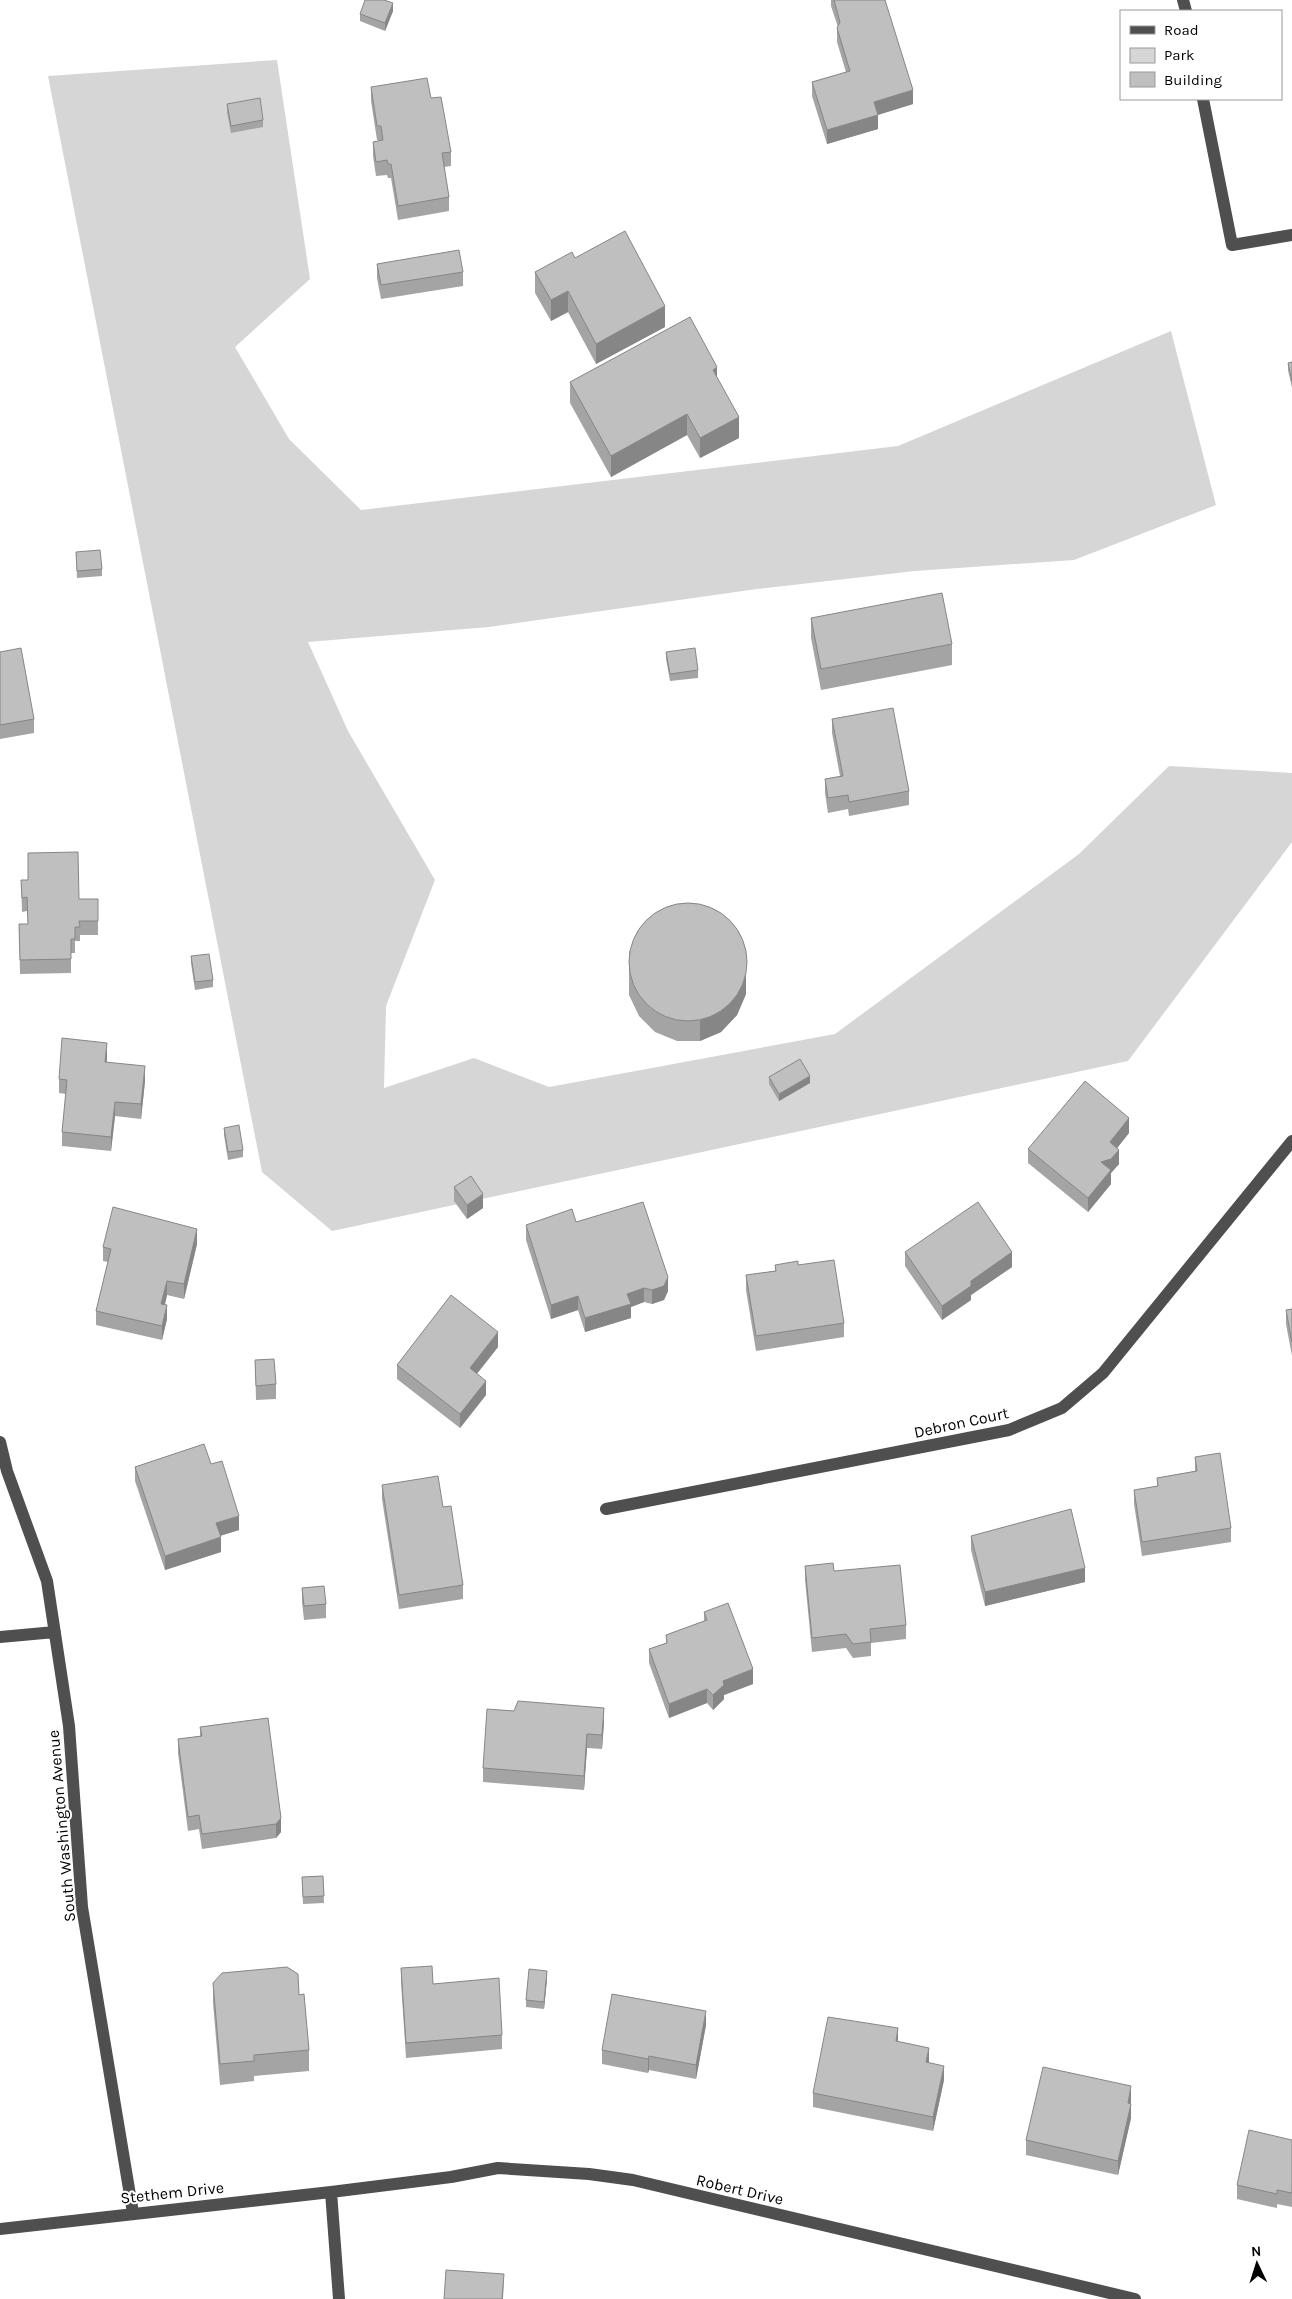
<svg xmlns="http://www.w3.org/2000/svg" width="1292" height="2299" font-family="Karla,sans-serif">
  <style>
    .green { fill: #d6d6d6 }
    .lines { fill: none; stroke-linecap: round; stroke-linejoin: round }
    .minor { stroke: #4f4f4f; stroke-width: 12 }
    .wall { fill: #a4a4a4 }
    .shaded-wall { fill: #868686 }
    .building { fill: #bfbfbf; stroke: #868686 }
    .labels { text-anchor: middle; stroke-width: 4; stroke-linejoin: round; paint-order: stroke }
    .street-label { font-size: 16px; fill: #000; stroke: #fff }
  </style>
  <rect width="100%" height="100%" fill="#fff"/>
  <path class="green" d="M277 60 310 279 235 347 289 439 361 510 898 446 1171 331 1216 505 1074 560 915 571 757 589 489 627 308 642 348 731 435 880 386 1006 384 1088 474 1058 549 1087 835 1034 1079 854 1169 766 1292 773V842L1128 1061 332 1231 262 1172 48 76Z"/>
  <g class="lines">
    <path class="minor" d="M1183 0 1186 11
      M1203 99 1232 245 1292 235
      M0 1442 7 1471 47 1581 69 1726 82 1907 133 2213
      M606 1509 1009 1430 1062 1408 1103 1373 1292 1141
      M0 1637 55 1632
      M331 2192 339 2299
      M0 2229 331 2192 451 2177 498 2168 589 2174 633 2180 1135 2299"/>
  </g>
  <path class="wall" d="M831 0H885L913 104 878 115V129L827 144 812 96V82L846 72 837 42V28L838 27 831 6Z
    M393 11 385 31 360 21V14Z
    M371 87 431 98 451 152V166L444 167 449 197V211L398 220 391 178H388L387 175 376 176 373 156V142L381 140H377L371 101Z
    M227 104 263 120V127L231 133 227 112Z
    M575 258 665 327 596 364 568 312 551 321 535 293V272Z
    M377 264 463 272V286L381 299 377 278Z
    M1292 362V388L1288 370V363Z
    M717 378 739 438 700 458 687 435 611 477 570 403V382Z
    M76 552 102 569V576L77 578Z
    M811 618 952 644V665L821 690 811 638Z
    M0 652 34 719V733L0 739Z
    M666 652 698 670V678L670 681 666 659Z
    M832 719 909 791V805L849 816 848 809 828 813 825 793V779L840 776 832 733Z
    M21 880 79 899H98V935H80V941H75V953H71V973L20 974 19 924H28L27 911 22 912Z
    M629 951 746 994 737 1015 721 1032 700 1041H677L655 1032 639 1016 629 995Z
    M191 956 213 980V987L195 990 191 963Z
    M107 1057V1062L145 1081 141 1119 115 1116 111 1151 62 1146V1132L66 1094 59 1093V1079Z
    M769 1077 810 1083 779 1101 769 1084Z
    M224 1128 243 1150V1157L228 1160 224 1135Z
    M1129 1133 1117 1148 1119 1164 1111 1173V1184L1088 1212 1028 1163V1149Z
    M454 1187 483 1208 467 1219 454 1201Z
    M576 1222 668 1291 664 1300 652 1304 644 1302 631 1307V1318L585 1332 578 1310 551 1319 526 1240V1225Z
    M197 1244 184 1299 167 1295 165 1305 167 1319 162 1340 96 1325V1311L108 1262 103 1261V1247Z
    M905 1252 1012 1267 971 1295V1300L942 1320 905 1266Z
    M775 1265H798L844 1323V1337L756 1351 746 1290V1275L775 1271Z
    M1292 1309V1356L1286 1324V1310Z
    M498 1347 477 1374 486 1395 460 1428 397 1379V1365Z
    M255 1360 276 1384V1399L256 1400Z
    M1195 1457 1231 1528V1542L1142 1556 1134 1504V1490L1157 1486V1478L1195 1471Z
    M211 1464 239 1530 220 1536 221 1552 165 1570 135 1481V1467Z
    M382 1485 443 1507 463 1585V1599L399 1609 382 1499Z
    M971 1536 1085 1582 985 1606 971 1550Z
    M805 1566 834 1571 906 1625V1639L871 1643V1656L853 1658 846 1648 812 1652 805 1580Z
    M302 1588 326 1604V1618L304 1620 302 1602Z
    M704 1612 753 1684 724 1695V1699L713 1710 707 1703 669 1718 649 1663V1649L666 1643V1635L704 1621Z
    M268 1718 281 1832 276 1838 202 1849 199 1829 188 1831 178 1753V1739L200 1736V1727Z
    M604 1722 602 1749 587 1748 584 1790 483 1782V1768Z
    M323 1876 324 1903 303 1904 302 1877Z
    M401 1968 433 1984 502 2035V2049L406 2058 401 1982Z
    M547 1979 544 2009 526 2007V2000Z
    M213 1983 299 1995 309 2050V2071L254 2076V2081L220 2085 213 2003Z
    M706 2025 696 2079 649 2070 648 2073 602 2064V2050Z
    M898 2041 944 2080 933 2131 813 2107V2093Z
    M1131 2101V2118L1118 2175 1026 2155V2140Z
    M1292 2140V2207L1277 2204V2208L1237 2199V2185Z"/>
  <path class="shaded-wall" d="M393 3V11L385 31V23Z
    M913 90V104L874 116V102Z
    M878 115V129L827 144V130Z
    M568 291V312L551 321V300Z
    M665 306V327L596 364V344Z
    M717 367V387L713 370Z
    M687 414V435L611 477V456Z
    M739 417V438L700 458V438Z
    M746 973V994L737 1015 721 1032 700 1041V1021Z
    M107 1043V1057L105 1076V1062Z
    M145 1066V1081L141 1119V1104Z
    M810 1076V1083L779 1101V1094Z
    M115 1102V1116L111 1151V1137Z
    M1129 1118V1133L1110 1157V1142Z
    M1119 1150V1164L1111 1173V1184L1088 1212V1198L1101 1162Z
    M483 1194V1208L467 1219V1205Z
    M197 1229V1244L184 1299V1284Z
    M1012 1252V1267L971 1295V1300L942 1320V1306L971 1281Z
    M668 1277V1291L664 1300 652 1304V1290Z
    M167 1281V1295L161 1318V1304Z
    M644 1288V1302L631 1307V1318L585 1332V1318L627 1294Z
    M578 1296V1310L551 1319V1305Z
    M167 1305V1319L162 1340V1326Z
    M498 1332V1347L470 1382V1368Z
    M486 1381V1395L460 1428V1414Z
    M239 1516V1530L216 1537V1523Z
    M221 1537V1552L165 1570V1556Z
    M1085 1568V1582L985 1606V1592Z
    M753 1669V1684L724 1695V1699L713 1710V1695L723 1681Z
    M707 1689V1703L669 1718V1704Z
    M604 1708V1722L602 1749V1735Z
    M587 1734V1748L584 1790V1776Z
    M281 1818V1832L276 1838V1824Z
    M547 1971V1979L544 2009V2002Z
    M706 2011V2025L696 2079V2065Z
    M898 2028V2042L896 2041Z
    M929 2048V2062L926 2077V2062Z
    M649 2056V2070L648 2073V2059Z
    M944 2066V2080L933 2131V2117Z
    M1131 2086V2118L1118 2175V2161Z
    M504 2274 503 2299H502Z"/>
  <path class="building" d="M365 0H384L393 3 385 23 360 14Z
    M834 0H885L913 90 874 102 878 115 827 130 812 82 850 71 837 28 840 22Z
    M427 78 431 98 441 97 451 152 442 153 449 197 398 206 391 164H388L387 160 376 162 373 142 383 140 381 126H377L371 87Z
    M260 98 263 120 231 126 227 104Z
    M625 231 665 306 596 344 568 291 551 300 535 272 572 252 575 258Z
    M459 250 463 272 381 285 377 264Z
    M690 317 717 367 713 370 739 417 700 438 687 414 611 456 570 382Z
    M1292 362V381L1288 363Z
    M100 550 102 569 77 571 76 552Z
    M942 593 952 644 821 669 811 618Z
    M21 648 34 719 0 725V652Z
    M695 648 698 670 670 674 666 652Z
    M893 708 909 791 849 802 848 795 828 798 825 779 843 776 832 719Z
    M78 852 79 899H98V921H79L80 927H75V939H71V959L20 960 19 924H28L27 897 22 898 21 880H28V853Z
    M629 962a59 59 0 1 1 118 0a59 59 0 1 1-118 0Z
    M209 954 213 980 195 982 191 956Z
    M62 1038 107 1043 105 1062 145 1066 141 1104 115 1102 111 1137 62 1132 67 1080 59 1079Z
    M800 1059 810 1076 779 1094 769 1077Z
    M1085 1081 1129 1118 1110 1142 1119 1150 1111 1159 1101 1162 1111 1170 1088 1198 1028 1149Z
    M239 1125 243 1150 228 1152 224 1128Z
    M471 1176 483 1194 467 1205 454 1187Z
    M643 1202 668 1277 664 1286 652 1290 644 1288 627 1294 631 1304 585 1318 578 1296 551 1305 526 1225 572 1209 576 1222Z
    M978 1202 1012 1252 971 1281V1286L942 1306 905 1252Z
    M113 1207 197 1229 184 1284 167 1281 161 1304 167 1305 162 1326 96 1311 111 1249 103 1247Z
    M834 1260 844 1323 756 1336 746 1275 776 1271 775 1265 798 1261V1265Z
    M451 1295 498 1332 470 1368 486 1381 460 1414 397 1365Z
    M1292 1309V1342L1286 1310Z
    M274 1359 276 1384 256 1386 255 1360Z
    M204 1444 211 1464 222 1461 239 1516 216 1523 221 1537 165 1556 135 1467Z
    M1220 1453 1231 1528 1142 1542 1134 1490 1158 1486 1157 1478 1197 1471 1195 1457Z
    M438 1476 443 1507 451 1506 463 1585 399 1595 382 1485Z
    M1071 1509 1085 1568 985 1592 971 1536Z
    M833 1563 834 1571 900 1565 906 1625 870 1629 871 1642 853 1644 846 1634 812 1638 805 1566Z
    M324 1586 326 1604 304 1606 302 1588Z
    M728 1603 753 1669 723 1681 724 1685 713 1695 707 1689 669 1704 649 1649 667 1643 666 1635 707 1620 704 1612Z
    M518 1701 604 1708 602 1735 587 1734 584 1776 483 1768 487 1709 514 1711Z
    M268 1718 281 1818 276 1824 202 1834 199 1815 188 1817 178 1739 202 1736 200 1727Z
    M323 1876 324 1896 303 1897 302 1877Z
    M432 1966 433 1984 499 1978 502 2035 406 2043 401 1968Z
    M287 1967 298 1974 299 1995 304 1994 309 2050 254 2055V2061L220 2064 213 1983 222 1973Z
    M529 1969 547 1971 544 2002 526 2000Z
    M612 1994 706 2011 696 2065 649 2056 648 2059 602 2050Z
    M828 2017 898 2028 896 2041 929 2048 926 2062 944 2066 933 2117 813 2093Z
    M1043 2067 1131 2086 1128 2103 1131 2104 1118 2161 1026 2140Z
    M1249 2130 1292 2140V2193L1277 2190V2194L1237 2185Z
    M446 2270 504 2274 502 2299H444Z"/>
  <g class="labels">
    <g class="street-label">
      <text transform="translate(961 1422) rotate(-12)" y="6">Debron Court</text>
      <text transform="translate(61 1826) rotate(-95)" y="6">South Washington Avenue</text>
      <text transform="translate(740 2189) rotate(13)" y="6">Robert Drive</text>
      <text transform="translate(172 2192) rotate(-6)" y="6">Stethem Drive</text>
    </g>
  </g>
  <rect x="1120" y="10" width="162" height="90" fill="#ffffff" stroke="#999999"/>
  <rect x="1130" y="26" width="25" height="8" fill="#4f4f4f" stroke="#999999"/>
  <text x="1164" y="35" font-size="15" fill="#000000">Road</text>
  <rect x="1130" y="48" width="25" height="15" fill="#d6d6d6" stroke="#999999"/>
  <text x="1164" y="60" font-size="15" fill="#000000">Park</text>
  <rect x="1130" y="72" width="25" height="15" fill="#bfbfbf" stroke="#999999"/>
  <text x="1164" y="85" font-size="15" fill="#000000">Building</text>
  <g transform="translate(1257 2264) rotate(356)" stroke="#ffffff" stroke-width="4" paint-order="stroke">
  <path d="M0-4L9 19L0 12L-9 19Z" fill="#000000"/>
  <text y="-8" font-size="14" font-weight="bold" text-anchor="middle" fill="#000000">N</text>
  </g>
</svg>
